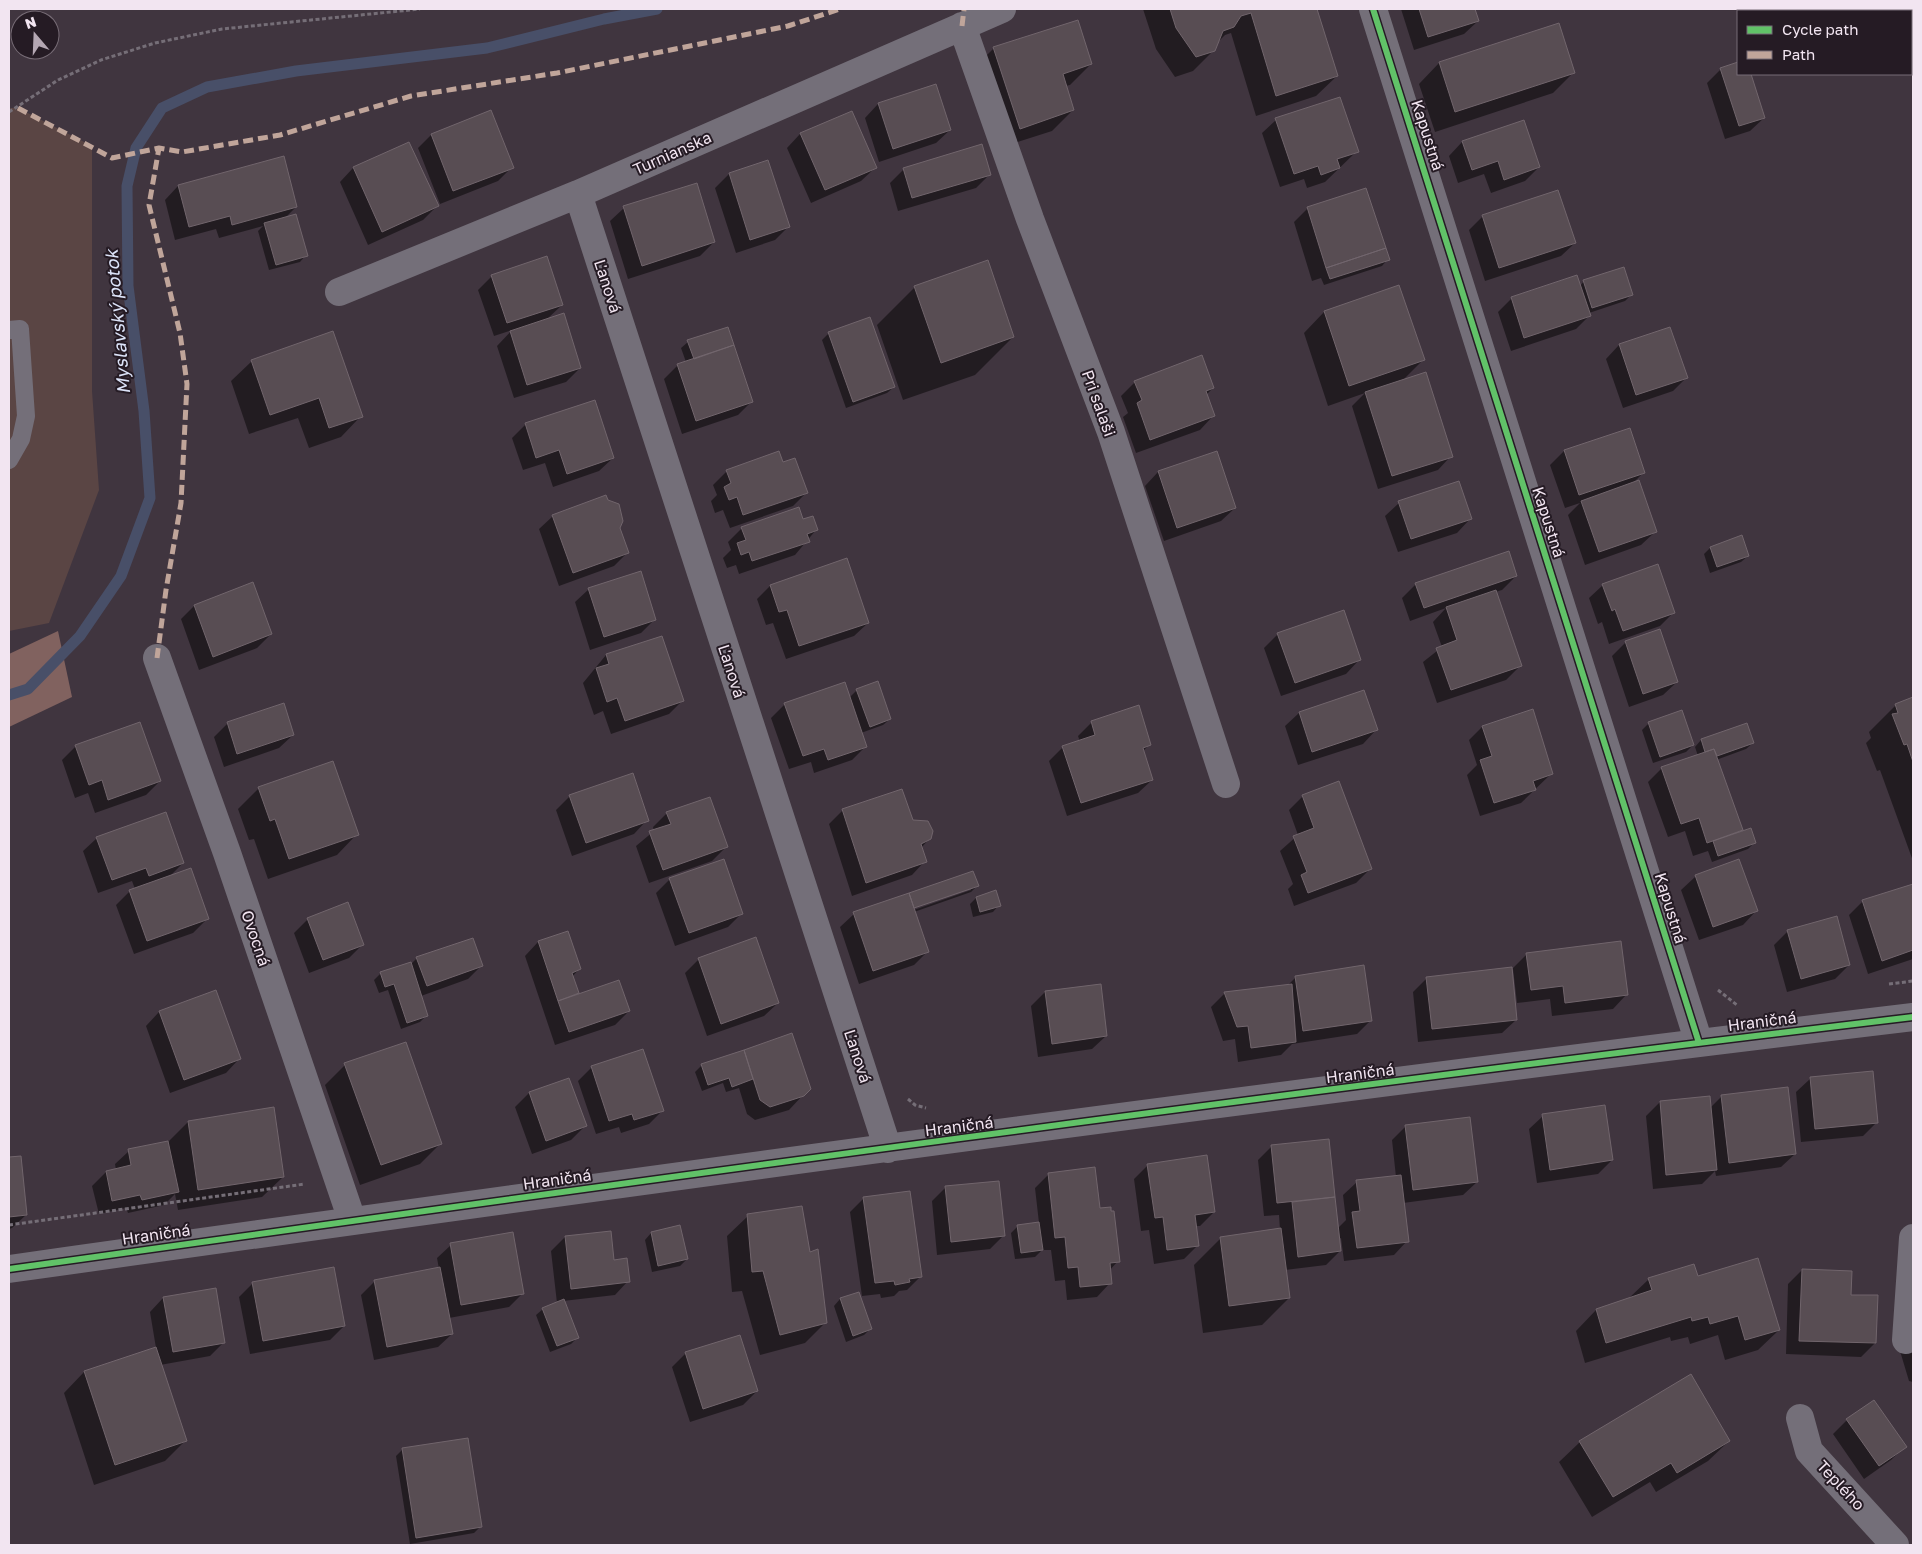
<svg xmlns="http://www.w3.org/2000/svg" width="1922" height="1554" font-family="'Golos Text',sans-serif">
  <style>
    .green { fill: #5a4544 }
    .forest { fill: #81625f }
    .shadow { fill: #0007; fill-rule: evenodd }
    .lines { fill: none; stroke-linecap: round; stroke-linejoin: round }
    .stream { stroke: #484f68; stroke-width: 11 }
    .building { fill: #584d53; stroke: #71656c }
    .path { stroke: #756e77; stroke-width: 3; stroke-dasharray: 4 2.5; stroke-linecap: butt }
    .service { stroke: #746f79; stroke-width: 18 }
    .minor { stroke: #746f79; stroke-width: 28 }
    .quiet { stroke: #c0a59a; stroke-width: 5; stroke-dasharray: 10 5; stroke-linecap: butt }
    .cycleway-casing { stroke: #251b24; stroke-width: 9 }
    .cycleway { stroke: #61c268; stroke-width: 6 }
    .labels { text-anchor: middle; stroke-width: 4; stroke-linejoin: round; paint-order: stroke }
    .street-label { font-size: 16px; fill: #f2e5f1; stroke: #251b24 }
    .water-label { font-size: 18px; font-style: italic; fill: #dce3f8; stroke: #251b24 }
  </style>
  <rect width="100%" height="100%" fill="#40353f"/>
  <path class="green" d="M9 108H18L92 146V391L99 490 49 623 9 631Z"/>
  <path class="forest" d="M58 631 72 697 9 727V654Z"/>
  <path class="shadow" d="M1143 9H1315L1337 76 1316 96 1256 116 1231 33 1225 35 1217 43 1214 50 1193 71 1175 77 1156 49Z
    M1401 9H1474L1478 21 1464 34 1414 50Z
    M1558 24 1574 72 1553 93 1435 132 1419 84 1439 63Z
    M994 48 1091 64 1070 85 1065 86 1073 110 1052 131 999 148 973 69Z
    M1738 64V74H1750L1764 118 1750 131 1725 139 1707 83 1721 69Z
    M936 86 950 130 936 143 879 162 865 118 878 104Z
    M851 112 875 168 861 181 811 203 787 148 800 134Z
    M1276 120 1357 151 1325 182 1307 188 1304 179 1280 187 1262 133Z
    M1523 122 1539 167 1525 181 1491 193 1484 174 1458 183 1449 156 1462 142Z
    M431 135 512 167 498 181 440 204 418 148Z
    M409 143 437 206 423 220 368 245 340 182 353 168Z
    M283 158 296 207 284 219 306 255 300 262 269 270 258 231 263 226 219 238 216 229 175 240 165 200 178 186Z
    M768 162 789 226 775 240 736 253 715 188 729 174Z
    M904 169 990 174 976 188 898 211 890 183Z
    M696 185 714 242 700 256 628 279 610 221 624 208Z
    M1365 190 1388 259 1382 266 1324 285 1321 278 1312 281 1294 222 1307 209Z
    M1483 216 1575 243 1561 256 1485 281 1469 230Z
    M492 276 562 305 545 321 580 368 566 382 514 398 497 346 512 330 494 336 478 290Z
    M1584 281 1631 295 1625 301 1589 313 1590 315 1576 329 1511 351 1498 312 1512 298 1580 286Z
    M915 287 1013 337 975 375 903 400 877 325Z
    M1398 287 1423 360 1402 381 1451 456 1438 470 1378 489 1352 406 1365 393 1328 406 1304 333 1324 312Z
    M1670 328 1687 377 1673 391 1623 408 1606 359 1619 345Z
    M829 333 894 387 887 393 846 408 822 340Z
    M688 342 751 402 738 415 682 434 664 379 678 365 686 362 681 348Z
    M252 361 361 416 341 437 309 448 298 418 249 434 231 381Z
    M1135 382 1213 388 1206 395 1213 416 1200 430 1136 453 1123 417 1128 413 1121 396Z
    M526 424 613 458 599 471 553 487 545 463 523 470 512 438Z
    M1629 430 1643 473 1631 485 1655 532 1641 545 1585 565 1568 515 1580 503 1565 508 1550 465 1564 451Z
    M1216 452 1235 508 1221 521 1164 541 1145 486 1158 472Z
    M783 464 806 493 793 506 730 528 723 510 715 513 711 501 717 495 713 485 727 471Z
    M1399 503 1470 519 1457 533 1398 552 1385 516Z
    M553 516 619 528 628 552 614 566 559 586 539 529Z
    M803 521 816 530 795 555 739 574 736 565 727 568 723 558 731 550 728 542 742 528Z
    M1710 548 1748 556 1741 562 1710 573 1704 554Z
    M1516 576 1502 590 1495 592 1520 666 1506 680 1437 703 1423 662 1442 647 1433 622 1446 608 1410 621 1402 598 1416 584Z
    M1603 585 1674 612 1660 626 1609 644 1602 622 1598 624 1589 598Z
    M770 586 868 623 854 636 786 659 773 623 766 625 757 599Z
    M589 589 655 619 641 633 590 650 575 602Z
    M194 606 271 634 257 648 199 670 181 619Z
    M1278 634 1359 660 1346 674 1281 696 1264 648Z
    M1626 642 1677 682 1663 695 1629 707 1612 656Z
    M606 655 683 700 669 714 611 734 603 711 594 715 583 683Z
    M857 690 890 719 883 725 861 733 866 746 852 760 814 773 811 762 789 769 771 718 785 704 849 698Z
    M1913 699V861L1880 770 1877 771 1866 743 1871 738 1869 732 1896 705Z
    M1299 713 1376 730 1363 744 1298 765 1285 726Z
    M1092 722 1150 744 1143 751 1152 780 1138 793 1067 816 1049 761 1063 747 1080 742 1078 736Z
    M228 723 293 735 279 748 224 767 214 737Z
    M1649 723 1693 745 1686 752 1653 763 1642 730Z
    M1482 727 1552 773 1521 803 1480 816 1467 775 1477 765 1469 740Z
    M1701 740 1753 743 1746 749 1716 760 1742 832 1755 842 1748 849 1712 862 1708 851 1693 856 1685 831 1668 837 1648 782 1662 768 1698 756 1695 747Z
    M76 746 160 781 146 795 95 813 88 793 75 798 62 760Z
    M259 788 357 834 337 855 268 879 254 839 249 840 238 809Z
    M902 790 912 821 930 838 921 848 925 861 912 875 852 896 829 824 842 811Z
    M570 796 647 820 634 834 572 856 556 810Z
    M1303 796 1370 869 1356 883 1294 906 1288 889 1293 884 1280 851 1298 835 1289 810Z
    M667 813 726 847 712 861 649 883 636 846 654 831 653 827Z
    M97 838 183 863 169 877 207 919 193 933 134 954 116 905 130 891 135 889 132 881 98 893 83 851Z
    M1738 861 1756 911 1743 925 1699 940 1681 890 1695 877Z
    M670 879 742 913 728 927 675 946 656 893Z
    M1913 885V959L1868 974 1849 915 1863 901Z
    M977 886 971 892 914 912 927 952 914 965 859 984 840 927 854 914ZM971 887V890L908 912V909Z
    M976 898 999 905 993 912 973 917 970 904Z
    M308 919 362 945 349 958 309 973 294 933Z
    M1788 931 1849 965 1835 979 1787 992 1774 945Z
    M567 933 579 969 572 977 578 995 629 1011 615 1025 555 1045 525 956 538 942Z
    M1527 954 1626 995 1613 1009 1552 1016 1550 999 1517 1003 1513 969 1511 970 1516 1020 1502 1033 1418 1042 1413 992 1427 978 1512 969Z
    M417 958 481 966 468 979 421 996 427 1015 420 1022 401 1029 388 990 379 993 374 980 381 973 410 965Z
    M699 959 778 1003 764 1016 707 1036 685 973Z
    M1296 977 1371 1020 1357 1034 1292 1044 1281 1055 1238 1062 1235 1039 1223 1041 1211 1007 1225 993 1287 986Z
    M1100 985 1106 1036 1092 1049 1038 1057 1031 1006 1045 992Z
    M215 992 239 1059 226 1073 170 1093 146 1026 159 1012Z
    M745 1052 803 1095 789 1110 755 1120 747 1114 739 1088 726 1092 723 1083 702 1091 695 1072 702 1065Z
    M345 1065 441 1143 420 1164 360 1185 325 1085Z
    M592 1067 662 1111 649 1124 621 1133 619 1127 596 1134 578 1081Z
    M568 1079 585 1126 571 1140 532 1154 515 1107 529 1093Z
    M1810 1079 1877 1122 1863 1136 1801 1142 1796 1092Z
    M1722 1096 1795 1154 1781 1167 1716 1176 1715 1171 1702 1184 1653 1189 1646 1116 1660 1102 1710 1108Z
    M1543 1116 1612 1160 1598 1174 1537 1183 1529 1129Z
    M188 1122 283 1177 262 1197 178 1210 175 1194 164 1205 128 1213 126 1208 99 1214 92 1186 106 1172 116 1170 115 1164 129 1151 168 1142Z
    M1406 1126 1477 1182 1463 1195 1403 1203 1407 1241 1394 1255 1344 1261 1341 1238 1338 1239 1340 1251 1326 1265 1285 1270 1289 1298 1262 1325 1203 1333 1194 1265 1221 1238 1280 1230 1279 1215 1264 1216 1258 1160 1272 1146 1328 1140 1337 1229 1346 1220 1343 1195 1357 1182 1396 1177 1392 1140Z
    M20 1157 26 1215 12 1228 9 1229V1158Z
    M1148 1165 1214 1212 1200 1226H1195L1198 1245 1184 1259 1154 1264 1149 1230 1141 1231 1134 1179Z
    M1049 1174 1099 1209 1118 1261 1109 1271 1110 1283 1097 1297 1067 1300 1065 1280 1055 1281 1051 1250H1042L1035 1257 1015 1259 1011 1233 1018 1226 1039 1223 1035 1188Z
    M946 1187 1004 1235 990 1249 937 1255 932 1201Z
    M864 1198 921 1276 907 1290 899 1291 894 1296 881 1298 880 1294 862 1296 850 1212Z
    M748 1216 809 1254 826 1322 805 1343 760 1355 742 1291 732 1292 727 1236Z
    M651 1233 687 1259 680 1266 652 1272 645 1240Z
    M565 1237 613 1261 628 1281 615 1295 563 1301 577 1338 571 1344 550 1352 536 1315 543 1309 557 1303 551 1251Z
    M451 1245 523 1293 509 1307 449 1318 452 1334 438 1347 374 1360 361 1295 375 1281 439 1269 437 1258Z
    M1802 1270 1849 1296 1875 1343 1861 1357 1786 1354 1788 1284Z
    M1697 1278 1779 1330 1758 1350 1725 1360 1718 1335 1690 1344 1688 1337 1671 1341 1670 1337 1585 1363 1576 1331 1596 1310 1628 1299 1649 1279Z
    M253 1283 344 1326 330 1340 250 1354 239 1297Z
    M858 1293 871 1328 864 1335 846 1342 834 1306 840 1299Z
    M163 1298 224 1342 210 1356 160 1365 186 1440 165 1461 94 1485 64 1393 84 1372 156 1348 150 1312Z
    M1913 1338V1382L1909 1381 1900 1351Z
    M686 1353 757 1391 743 1405 690 1422 672 1367Z
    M1847 1420 1905 1446 1891 1460 1864 1479 1833 1434Z
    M1729 1441 1708 1461 1656 1492 1650 1482 1592 1517 1559 1462 1580 1442Z
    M402 1450 481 1526 474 1533 410 1544 396 1456Z"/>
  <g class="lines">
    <path class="stream" d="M9 695 28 689 80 636 121 576 150 498 144 411 128 286 127 186 136 148 162 108 207 87 296 71 487 48 604 19 657 9"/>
  </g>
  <path class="building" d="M1170 9H1317L1338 76 1276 96 1251 13 1241 16 1234 27 1223 31 1215 51 1196 57 1176 28Z
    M1419 9H1475L1479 21 1428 37Z
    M1078 20 1092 64 1063 74 1074 110 1020 129 993 47Z
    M1559 23 1575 73 1455 112 1439 62Z
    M1738 62V74H1751L1765 118 1739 126 1720 68Z
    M936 84 951 130 893 149 878 103Z
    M1340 97 1359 152 1337 159 1340 168 1321 175 1318 166 1294 174 1275 118Z
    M491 110 514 168 453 191 431 134Z
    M852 111 877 168 825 190 800 133Z
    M1524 120 1540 167 1504 180 1498 161 1472 170 1462 141Z
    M409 142 439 206 382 232 353 167Z
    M982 144 991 175 912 198 903 168Z
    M284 156 297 207 232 225 230 216 189 227 178 185Z
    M768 160 790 227 750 240 729 173Z
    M697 183 715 242 642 266 623 206Z
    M1366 188 1386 248 1326 268 1307 207Z
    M1558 190 1576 243 1499 268 1482 215Z
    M296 214 308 256 276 265 264 223Z
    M1386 248 1390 260 1330 279 1326 268Z
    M547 256 563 305 507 323 491 275Z
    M988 260 1014 337 941 363 914 286Z
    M1624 267 1633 295 1592 308 1583 280Z
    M1577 275 1591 316 1524 338 1511 297Z
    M1399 285 1425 360 1349 386 1324 311Z
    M564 313 581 368 527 385 510 331Z
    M870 317 895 387 853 402 828 332Z
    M728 327 734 345 694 359 687 340Z
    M1670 327 1688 378 1636 395 1619 344Z
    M333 331 363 417 329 428 319 398 270 415 251 360Z
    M734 345 753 402 696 421 677 364Z
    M1202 355 1214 388 1206 391 1215 416 1150 440 1137 403 1142 400 1134 381Z
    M1426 372 1453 457 1392 476 1365 392Z
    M595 400 614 458 567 474 559 450 536 458 525 423Z
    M1630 428 1645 473 1579 495 1564 450Z
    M779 451 783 462 795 458 808 493 743 515 737 497 729 500 724 487 731 483 726 470Z
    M1217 451 1236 508 1177 528 1158 471Z
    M1639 480 1657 532 1599 552 1581 501Z
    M1459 481 1472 519 1411 539 1398 501Z
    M606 495 608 500 619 504 623 521 620 528 629 553 573 573 552 515Z
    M799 507 803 519 813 516 818 530 807 534 810 542 752 561 749 552 741 555 737 543 746 540 741 527Z
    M1742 535 1749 556 1717 567 1710 547Z
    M1509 551 1517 576 1424 608 1415 583Z
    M847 558 869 623 799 646 787 610 779 612 770 585Z
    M1658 564 1675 613 1623 631 1615 609 1612 611 1602 584Z
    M641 571 656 620 604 637 588 588Z
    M253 582 272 634 213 657 194 605Z
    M1496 590 1522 666 1451 690 1436 648 1457 640 1446 607Z
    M1344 610 1361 660 1295 683 1277 633Z
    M1660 629 1678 682 1643 694 1625 641Z
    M662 636 684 701 625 721 617 698 607 702 596 668 609 664 606 654Z
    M878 681 891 719 870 727 856 689Z
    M845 682 867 747 828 760 824 749 803 756 784 703Z
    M1364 690 1378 730 1312 752 1299 712Z
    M1913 697V762L1907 744 1904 745 1892 714 1898 713 1895 704Z
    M284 703 294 735 237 754 227 722Z
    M1139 705 1151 745 1143 748 1153 780 1081 803 1062 746 1095 735 1091 721Z
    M1533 709 1553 774 1533 781 1536 790 1494 803 1480 760 1492 756 1482 726Z
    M1682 710 1694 745 1660 757 1648 722Z
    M140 722 161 781 108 800 102 780 89 785 75 745Z
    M1747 723 1754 743 1717 756 1714 749 1705 752 1701 739Z
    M1714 749 1743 830 1707 843 1699 818 1681 824 1661 767Z
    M333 761 359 835 289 859 275 819 270 821 258 787Z
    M633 773 649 821 586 843 569 795Z
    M1339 781 1372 869 1308 893 1301 875 1307 872 1293 836 1314 828 1302 795Z
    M902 789 913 820 928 821 933 831 931 839 921 844 927 862 866 883 842 809Z
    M710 797 728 847 663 870 649 831 671 824 666 812Z
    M166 812 184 863 149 876 146 868 112 880 96 837Z
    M1751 828 1756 843 1718 856 1713 841Z
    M724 859 743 914 689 933 669 878Z
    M1739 859 1758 911 1713 927 1695 875Z
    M191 868 209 919 147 941 129 890Z
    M973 871 979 886 914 908 909 893Z
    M1913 884V950L1882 961 1862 900Z
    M996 890 1001 906 980 912 976 897Z
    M909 893 929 952 873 971 853 912Z
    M348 902 364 945 323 960 307 918Z
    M1837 916 1850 965 1801 979 1787 930Z
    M568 931 581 969 572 973 579 993 558 1001 538 941Z
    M756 937 779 1003 721 1024 698 958Z
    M473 938 483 966 427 986 416 957Z
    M1621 941 1628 995 1565 1003 1563 986 1531 990 1526 953Z
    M411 962 428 1016 407 1023 394 984 385 987 380 972Z
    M1364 965 1372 1021 1303 1031 1295 976Z
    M1512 967 1517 1020 1432 1029 1426 977Z
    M619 980 630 1011 569 1032 558 1001Z
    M1101 984 1107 1036 1052 1044 1045 991Z
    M1292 984 1296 1042 1251 1048 1248 1026 1237 1027 1224 992Z
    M216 990 241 1059 184 1080 159 1011Z
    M792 1033 811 1089 804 1096 770 1107 760 1100 744 1050Z
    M406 1042 442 1144 381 1165 344 1063Z
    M643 1049 664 1111 634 1120 632 1114 609 1121 591 1066Z
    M744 1050 753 1079 732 1087 729 1078 708 1085 701 1064Z
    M1873 1071 1878 1123 1815 1129 1810 1077Z
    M569 1078 587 1126 546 1141 529 1092Z
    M1788 1087 1796 1154 1729 1163 1721 1095Z
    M1710 1096 1717 1170 1666 1175 1660 1101Z
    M1605 1105 1613 1160 1550 1170 1542 1114Z
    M274 1107 284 1177 198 1190 188 1121Z
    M1470 1117 1478 1182 1413 1190 1405 1125Z
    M1329 1139 1335 1197 1277 1203 1271 1145Z
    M168 1141 179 1192 142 1200 140 1195 112 1201 106 1171 131 1165 128 1149Z
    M1207 1155 1215 1212 1195 1215 1199 1246 1167 1250 1163 1217 1155 1218 1147 1164Z
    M21 1156 27 1215 9 1217V1157Z
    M1095 1167 1100 1208 1111 1207V1211H1114L1120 1262 1110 1263 1112 1284 1080 1287 1078 1267 1068 1268 1065 1237 1055 1238 1048 1173Z
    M1401 1175 1409 1242 1357 1248 1352 1212 1360 1211 1356 1180Z
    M999 1181 1005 1236 951 1242 945 1186Z
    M910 1191 922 1277 909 1279 910 1282 895 1285 894 1281 875 1283 863 1197Z
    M1335 1197 1341 1251 1298 1257 1292 1202Z
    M802 1206 810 1252 818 1249 827 1323 780 1335 763 1271 752 1272 747 1214Z
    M1039 1222 1043 1250 1021 1253 1017 1225Z
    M680 1225 688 1259 658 1266 651 1232Z
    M1281 1228 1290 1298 1229 1306 1220 1237Z
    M611 1231 614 1260 627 1258 630 1282 571 1289 565 1236Z
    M513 1232 524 1294 461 1305 450 1243Z
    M1758 1258 1780 1330 1745 1340 1738 1316 1710 1324 1708 1317 1692 1321 1691 1317 1606 1343 1596 1309 1652 1290 1648 1278 1694 1264 1698 1276Z
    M334 1267 345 1326 263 1341 252 1282Z
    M440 1267 453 1334 387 1347 374 1280Z
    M1802 1269 1852 1271 1851 1295H1878L1876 1343 1799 1341Z
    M216 1288 225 1343 173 1352 163 1297Z
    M859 1292 872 1329 853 1336 840 1298Z
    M564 1299 579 1338 557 1346 542 1308Z
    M740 1335 758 1391 703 1409 685 1352Z
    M156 1347 187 1441 115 1465 84 1371Z
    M1691 1374 1730 1441 1677 1473 1671 1463 1613 1497 1579 1441Z
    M1874 1400 1907 1447 1879 1466 1846 1419Z
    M468 1438 482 1527 416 1538 402 1448Z"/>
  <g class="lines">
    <path class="path" d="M9 112 58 80 101 60 155 43 222 29 420 9
      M1889 984 1913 981
      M1718 990 1737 1005
      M908 1099 915 1105 926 1108
      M9 1225 305 1184"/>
    <path class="service" d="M9 330 20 329 26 416 21 439 9 460"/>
    <path class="minor" d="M1373 9 1699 1043
      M962 26 1030 219 1111 432 1226 784
      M578 194 888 1149
      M339 292 578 194 1002 9
      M157 658 227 853 352 1220
      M9 1269C643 1180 1277 1093 1913 1017
      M1906 1340 1913 1238
      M1800 1418 1809 1451 1895 1545"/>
    <path class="quiet" d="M962 26 964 9
      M18 108 112 158 159 148 182 152 280 135 411 96 557 73 788 26 840 9
      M157 658 166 590 181 503 187 384 180 333 149 205 159 148"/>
    <g class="cycleway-casing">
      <path id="cycleway" d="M1373 9 1699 1043
        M9 1269C643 1180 1277 1093 1913 1017"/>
    </g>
    <use href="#cycleway" class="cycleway"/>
  </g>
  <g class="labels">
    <g class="street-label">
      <text transform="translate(1428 135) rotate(72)" y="6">Kapustná</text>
      <text transform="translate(672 153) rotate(-24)" y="6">Turnianska</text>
      <text transform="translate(608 286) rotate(72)" y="6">Ľanová</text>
      <text transform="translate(1099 403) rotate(70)" y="6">Pri salaši</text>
      <text transform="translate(1549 522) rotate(72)" y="6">Kapustná</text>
      <text transform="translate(732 671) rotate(72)" y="6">Ľanová</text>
      <text transform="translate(1671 908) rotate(73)" y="6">Kapustná</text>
      <text transform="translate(256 938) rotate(71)" y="6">Ovocná</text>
      <text transform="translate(1762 1021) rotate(-7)" y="6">Hraničná</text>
      <text transform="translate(858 1056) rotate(72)" y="6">Ľanová</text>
      <text transform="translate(1360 1073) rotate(-7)" y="6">Hraničná</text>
      <text transform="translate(959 1126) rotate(-7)" y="6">Hraničná</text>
      <text transform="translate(557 1179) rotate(-8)" y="6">Hraničná</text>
      <text transform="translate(156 1234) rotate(-8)" y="6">Hraničná</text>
      <text transform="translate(1841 1485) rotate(47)" y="6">Teplého</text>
    </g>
    <g class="water-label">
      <text transform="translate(118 322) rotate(-95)" y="6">Myslavský potok</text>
    </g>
  </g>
  <rect width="1922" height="1554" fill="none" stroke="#f2e5f1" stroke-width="20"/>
  <rect x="1737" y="10" width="175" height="65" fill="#251b24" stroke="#776c76"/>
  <rect x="1747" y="26" width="25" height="8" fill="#61c268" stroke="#776c76"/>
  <text x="1782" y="35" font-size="15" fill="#f2e5f1">Cycle path</text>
  <rect x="1747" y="51" width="25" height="8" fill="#c0a59a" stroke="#776c76"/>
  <text x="1782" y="60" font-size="15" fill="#f2e5f1">Path</text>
  <g transform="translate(35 35) rotate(341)"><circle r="24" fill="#251b24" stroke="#776c76"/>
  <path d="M0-4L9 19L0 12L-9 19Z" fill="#b4a7b3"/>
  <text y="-8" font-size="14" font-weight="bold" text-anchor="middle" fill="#f2e5f1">N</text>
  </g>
</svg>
